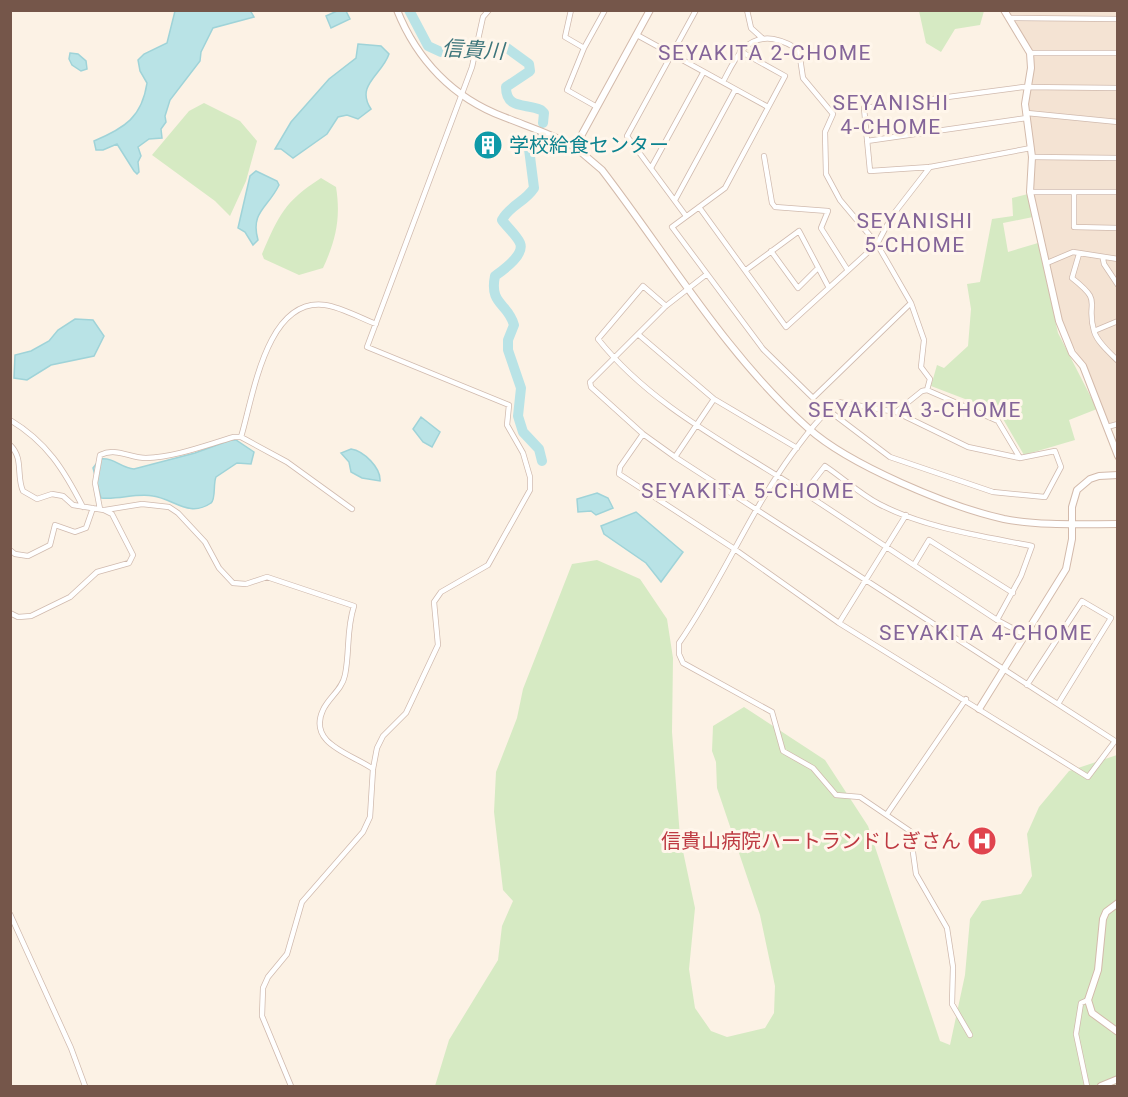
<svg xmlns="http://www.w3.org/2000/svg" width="1128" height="1097" font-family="Roboto,'Noto Sans JP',sans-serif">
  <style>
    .residential { fill: #f4e3d3 }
    .green { fill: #d6eac3 }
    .water { fill: #b9e3e6; stroke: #9fd3d8; stroke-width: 1.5 }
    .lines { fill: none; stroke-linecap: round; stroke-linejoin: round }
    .river { stroke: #b9e3e6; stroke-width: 10 }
    .street-casing { stroke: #d0baae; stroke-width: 6 }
    .secondary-casing { stroke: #d3baab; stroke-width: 8 }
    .street { stroke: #fff; stroke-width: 4.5 }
    .secondary { stroke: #fff; stroke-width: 6 }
    .labels { text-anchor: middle; stroke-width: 6; stroke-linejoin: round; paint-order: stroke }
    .culture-label { font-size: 20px; fill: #0d838f; stroke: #fff6eb; text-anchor: start }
    .health-label { font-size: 20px; fill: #be3a42; stroke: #fff6eb; text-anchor: end }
    .water-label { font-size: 21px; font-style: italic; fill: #3d757b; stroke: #fff6eb }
    .neighbourhood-label { font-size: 21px; letter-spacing: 1.5px; fill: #846599; stroke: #fff6eb }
  </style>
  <rect width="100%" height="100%" fill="#fcf2e5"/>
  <path class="residential" d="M1007 11H1117L1118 422 1109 425 1084 366 1064 328 1032 187 1034 153 1028 104 1033 57Z"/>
  <path class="green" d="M919 11H984L980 25 955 29 941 52 926 43Z
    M204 103 240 121 257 141 246 181 230 216 215 201 152 155 189 111Z
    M321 178 336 187C341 218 336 240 323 268L299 275 264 259 262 254C279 215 284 202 321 178Z
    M1028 194 1033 217 1003 223 1008 252 1038 243 1058 333 1097 409 1069 420 1075 440 1024 455 999 412 931 386 937 365 944 368 968 346 971 309 967 284 980 282 992 219 1013 216 1012 198Z
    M597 560 640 579 667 619 673 658 672 732 680 837 695 908 689 969 695 1008 711 1031 727 1037 765 1028 774 1013 775 986 760 915 717 788 716 762 712 751 713 726 744 707 825 760 868 826 940 1041 950 1045 965 975 970 919 982 901 1021 894 1032 876 1027 834 1039 807 1069 771 1117 755V1086H435L449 1040 498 960 502 926 513 901 503 890 494 812 496 772 517 718 523 689 572 564Z"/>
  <path class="water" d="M250 10 254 17 213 28 201 52 200 61 170 100 165 116 166 122 161 129 162 138 149 139 138 147 141 156 138 162 139 172 137 174 134 171 117 144 103 150H96L94 141C125 128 142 117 147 83L140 71 138 60 144 54 167 43 175 11Z
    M337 11H346L350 19 331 28 326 16Z
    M358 44 381 46 389 54C382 75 355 85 371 109L358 119 347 115 338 117 327 134 293 158 281 149H275L291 122 329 79 356 58Z
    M70 53 78 54 86 61 87 69 81 71 72 65 69 59Z
    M256 171 277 181 279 185C268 208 250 212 258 240L253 245 245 232 238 228 250 176Z
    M75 319 93 320 104 336 94 356 51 365 27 380 14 378 15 355 31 351 49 341 58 330Z
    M421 417 440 432 432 447 423 442 413 429Z
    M231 440H236L254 452 251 464 237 463 216 477C213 483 216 500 211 503 189 518 174 499 153 496 136 493 118 500 101 498L93 468 100 459C114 457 121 468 134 469L195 453Z
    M351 449C364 451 381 468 380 481L362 478 351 472 349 462 341 453Z
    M597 493 608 498 613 508 596 515 591 511 578 512 577 499Z
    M636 512 683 552 661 582 646 563 604 534 601 526Z"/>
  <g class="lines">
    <path class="river" d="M409 10 428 46 441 52 466 48 485 51 507 48 529 64 530 71 506 87C506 110 526 103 541 110L544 113 543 123
      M535 137 529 149 534 188C525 202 509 206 502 220 507 227 517 236 520 243 525 255 503 270 495 276 489 305 508 303 514 325L508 340V350L521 388 518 416 523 432 539 449 542 461"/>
    <g class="street-casing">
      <path id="street" d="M571 10 565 37 584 48
        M747 10 751 28 762 38
        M1009 18 1118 19
        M637 35 768 107
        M740 51 785 76 725 188 672 227 763 349 813 398 911 303
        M1030 53H1118
        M723 82C734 61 744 35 773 39 783 41 791 44 799 51L803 78 833 114 825 132 826 174 840 200 877 244 911 303 924 340 921 367 930 379 927 390
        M597 107 567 90 584 48 605 10
        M1027 113 1118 122
        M867 141 1027 118
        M1031 148 930 167 870 171 864 108 1023 87 1118 88
        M764 156 772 203 775 207 828 211 821 228 847 269
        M1032 157 1118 158
        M651 168 703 73
        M1030 192H1118
        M1074 192V227L1118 228
        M675 200 735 90
        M699 207 786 327 877 244 892 216 930 167
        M686 216 627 136 696 10
        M771 251 798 288 818 268
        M1079 254 1072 278C1105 304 1085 300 1094 331 1097 342 1110 353 1118 361
        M1103 259 1104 264 1118 285
        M1047 263 1073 252 1118 259
        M746 270 799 231 828 286
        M666 306 643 286 598 339C653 408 733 446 806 494 870 536 933 578 997 620L1025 635
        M1094 331 1118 321
        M639 335 714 399 797 448
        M828 410 890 457 993 492 1045 497 1061 467 1055 451 1020 458 968 447 896 412 838 402C819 417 806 435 792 454 749 513 721 583 679 643V654L683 663 772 712 783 751 813 768 836 795 860 797 910 831 916 874 947 928 953 967 952 1004 970 1035
        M896 412 922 391 927 390 998 421 1020 458
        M10 420C47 442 64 470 83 507
        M1107 427 1118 424
        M643 434 620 467 619 474 733 548 839 623 1088 777 1115 741 675 457 643 434 591 387 590 382 666 306 707 274
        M241 437C253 398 266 297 325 305 341 307 360 318 376 324
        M10 445C24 458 16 476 23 491L37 499 52 494 63 496 73 505 104 510 112 514 133 555 129 563 97 572 70 597 31 616 18 617 10 613
        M675 457 714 399
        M804 493 825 466C843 478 860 494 879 504 925 528 982 536 1032 546L1021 576 997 620
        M100 509 95 483 100 455C117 447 129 458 146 458 176 457 206 445 234 437H241L287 462 352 509
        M105 510 142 504 169 507 178 513 205 542 219 568 233 583 246 584 267 577 354 606C346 631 350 650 345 675 342 690 329 697 323 710 307 744 352 754 373 769
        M10 550 15 554 28 556 50 545 55 525 75 532 86 528 93 508
        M914 565 929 540 1013 593
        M839 623 906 515
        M1027 685 1082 601 1111 618 1058 704
        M887 814 966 699
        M10 914 71 1048 85 1086
        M291 1086 262 1016 263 988 268 977 287 954 302 902 363 832 370 817 373 769 377 748 383 736 406 713 438 645 434 602 441 592 488 565 530 490V477L523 453 507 425 509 405 367 347 472 67 483 17 489 10
        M1087 1086 1076 1034 1081 1003 1088 1000"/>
    </g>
    <g class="secondary-casing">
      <path id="secondary" d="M397 10C417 60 453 98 504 117 529 127 552 134 575 147
        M650 10 575 147 602 170C668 256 726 355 808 428 849 465 950 507 1004 519 1041 526 1081 524 1118 524
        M1004 10 1030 53 1031 68 1025 104 1032 157 1030 192 1059 321 1072 353 1083 366 1118 456
        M979 709 1066 569 1072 539V507L1077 490 1090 479 1099 476 1118 475
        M1118 903 1106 912 1103 919 1098 970 1088 1000 1092 1013 1118 1032
        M1101 1086 1118 1079"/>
    </g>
    <use href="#street" class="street"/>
    <use href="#secondary" class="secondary"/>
  </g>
  <defs>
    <g id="building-disc" transform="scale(1.5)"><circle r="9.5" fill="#0f9aa8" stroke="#fff6eb"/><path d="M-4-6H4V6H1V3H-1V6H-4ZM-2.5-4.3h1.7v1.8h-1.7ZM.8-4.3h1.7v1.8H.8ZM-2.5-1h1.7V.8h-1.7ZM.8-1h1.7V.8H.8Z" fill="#fff"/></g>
    <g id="hospital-disc" transform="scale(1.5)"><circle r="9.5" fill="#e0444e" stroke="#fff6eb"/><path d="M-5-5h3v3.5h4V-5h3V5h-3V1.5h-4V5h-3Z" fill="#fff"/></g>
  </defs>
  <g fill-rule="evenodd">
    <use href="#building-disc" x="488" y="145"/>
    <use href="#hospital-disc" x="982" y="841"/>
  </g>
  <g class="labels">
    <g class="culture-label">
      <text x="509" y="152">学校給食センター</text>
    </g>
    <g class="health-label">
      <text x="961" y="848">信貴山病院ハートランドしぎさん</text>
    </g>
    <g class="water-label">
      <text transform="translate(473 50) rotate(3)" y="7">信貴川</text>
    </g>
    <g class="neighbourhood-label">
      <text x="765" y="60">SEYAKITA 2-CHOME</text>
      <text x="891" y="110">SEYANISHI<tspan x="891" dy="24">4-CHOME</tspan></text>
      <text x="915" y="228">SEYANISHI<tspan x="915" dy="24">5-CHOME</tspan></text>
      <text x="915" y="417">SEYAKITA 3-CHOME</text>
      <text x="748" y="498">SEYAKITA 5-CHOME</text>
      <text x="986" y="640">SEYAKITA 4-CHOME</text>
    </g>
  </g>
  <rect width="1128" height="1097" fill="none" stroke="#75564a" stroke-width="24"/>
</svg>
